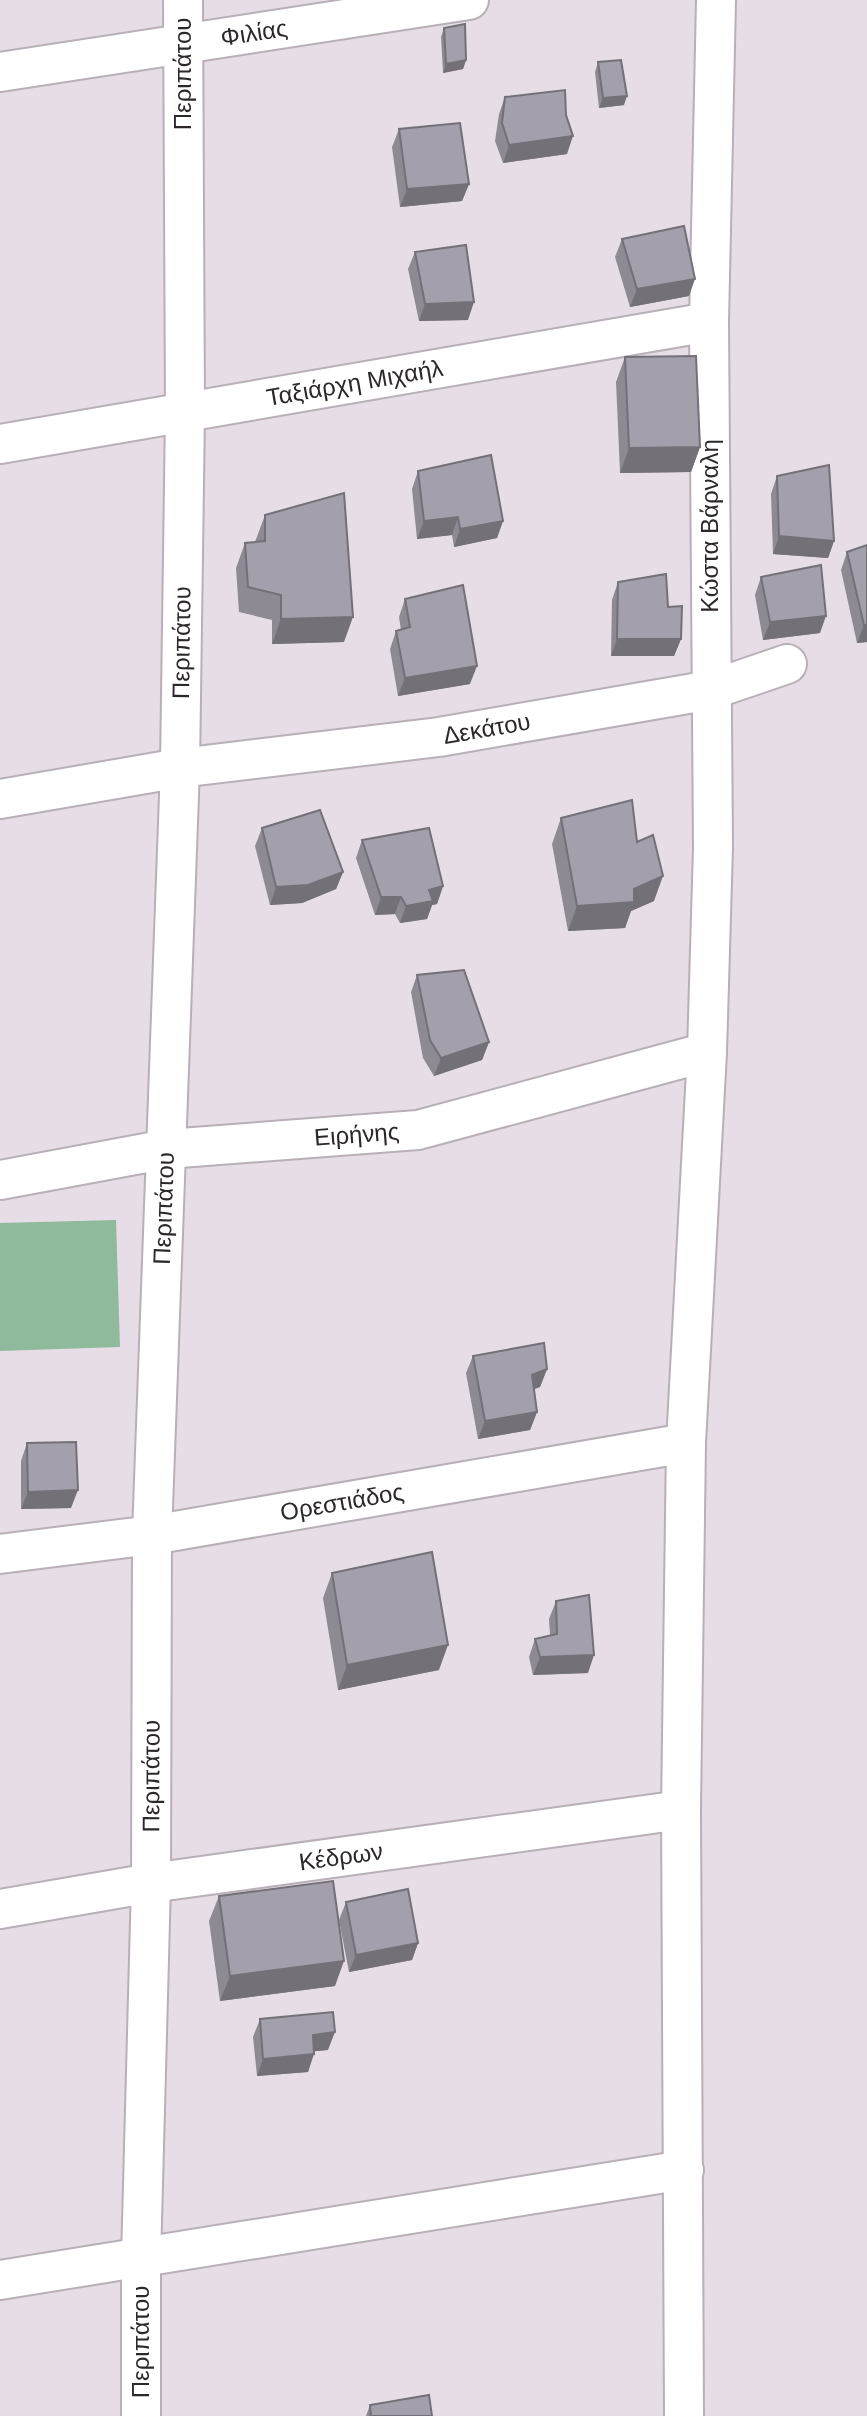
<svg xmlns="http://www.w3.org/2000/svg" width="867" height="2416" font-family="Arial,sans-serif">
  <style>
    .green { fill: #90ba9c }
    .lines { fill: none; stroke-linecap: round; stroke-linejoin: round }
    .minor-casing { stroke: #b8afb8; stroke-width: 42 }
    .minor { stroke: #fff; stroke-width: 38 }
    .wall { fill: #8d8a93 }
    .shaded-wall { fill: #737078 }
    .building { fill: #a4a0ab; stroke: #737078; stroke-width: 2 }
    .labels { text-anchor: middle; stroke-width: 6; stroke-linejoin: round; paint-order: stroke }
    .street-label { font-size: 24px; fill: #2b272b; stroke: #fff }
  </style>
  <rect width="100%" height="100%" fill="#e7dde7"/>
  <path class="green" d="M116 1220 120 1347 0 1351V1223Z"/>
  <g class="lines">
    <g class="minor-casing">
      <g id="minor">
        <path id="s1" d="M0 72 469 0"/>
        <path id="s2" d="M0 444 709 322"/>
        <path id="s3" d="M0 799 180 768 439 737 711 690 787 664"/>
        <path id="s4" d="M0 1180 167 1149 418 1130 707 1052"/>
        <path id="s5" d="M0 1554 152 1535 686 1443"/>
        <path id="s6" d="M0 1909 151 1883 681 1810"/>
        <path d="M0 2280 684 2170"/>
        <path id="s7" d="M141 2416V2260L151 1883 152 1535 180 768 185 412 183 0"/>
        <path d="M684 2416 681 1810 686 1443 707 1052 713 848 709 322 716 0"/>
      </g>
    </g>
    <use href="#minor" class="minor"/>
  </g>
  <path class="wall" d="M444 28 466 60 463 69 443 73 441 37Z
    M598 62 624 105 599 108 595 72Z
    M505 97 567 154 503 163 495 141 499 114Z
    M399 129 469 184 462 201 400 207 392 147Z
    M622 239 689 296 630 307 615 257Z
    M415 252 468 320 419 321 408 269Z
    M625 357 700 447 691 472 620 473 616 382Z
    M418 471 503 521 497 538 454 547 452 535 417 539 412 489Z
    M777 476 834 541 828 558 773 554 771 494Z
    M265 515 344 642 272 644V620L239 612 236 568 245 543 255 542Z
    M867 545V642L857 643 841 570 847 552Z
    M761 577 820 633 763 640 755 595Z
    M618 582 668 607 681 639 674 656H611L612 600Z
    M405 599 470 684 398 696 390 649 396 631 401 630 399 617Z
    M561 818 637 842 654 901 631 911 625 928 568 931 552 844Z
    M262 828 343 872 336 889 302 903 270 905 255 846Z
    M362 840 443 886 437 904 432 905 427 919 400 923 395 914 375 915 356 858Z
    M417 975 489 1042 482 1060 434 1076 423 1058 411 992Z
    M473 1356 547 1369 540 1387 534 1389 537 1412 530 1430 478 1439 466 1373Z
    M27 1443 71 1508 21 1509V1461Z
    M332 1573 439 1670 338 1690 323 1598Z
    M556 1601 588 1673 533 1675 529 1657 535 1639 550 1635 549 1619Z
    M219 1896 335 1986 220 2001 209 1921Z
    M346 1902 418 1943 412 1960 349 1972 339 1920Z
    M260 2019 328 2050 314 2051 308 2072 257 2076 253 2037Z
    M370 2405 432 2416H366Z"/>
  <path class="shaded-wall" d="M466 60 463 69 443 73 446 64Z
    M627 96 624 105 599 108 603 98Z
    M573 136 567 154 503 163 509 145Z
    M469 184 462 201 400 207 407 189Z
    M695 279 689 296 630 307 637 289Z
    M474 302 468 320 419 321 425 304Z
    M700 447 691 472 620 473 629 448Z
    M458 517 452 535 417 539 424 521Z
    M503 521 497 538 454 547 460 529Z
    M779 536 834 541 828 558 773 554Z
    M826 616 820 633 763 640 770 622Z
    M353 617 344 642 272 644 281 619Z
    M864 625H867V642L857 643Z
    M617 639H681L674 656H611Z
    M477 666 470 684 398 696 405 678Z
    M343 872 336 889 302 903 270 905 276 887Z
    M663 876 654 901 631 911 625 928 568 931 577 906 634 889Z
    M443 886 437 904 432 905 427 919 400 923 406 906 429 890Z
    M381 897H401L395 914 375 915Z
    M489 1042 482 1060 434 1076 441 1058Z
    M547 1369 540 1387 526 1392 532 1375Z
    M537 1412 530 1430 478 1439 485 1421Z
    M78 1490 71 1508 21 1509 28 1492Z
    M448 1645 439 1670 338 1690 347 1665Z
    M594 1655 588 1673 533 1675 540 1657Z
    M418 1943 412 1960 349 1972 356 1955Z
    M344 1961 335 1986 220 2001 230 1976Z
    M335 2032 328 2050 306 2052 313 2035Z
    M314 2054 308 2072 257 2076 263 2059Z"/>
  <path class="building" d="M465 24 466 60 446 64 444 28Z
    M621 60 627 96 603 98 598 62Z
    M565 90 566 115 573 136 509 145 502 123 505 97Z
    M460 123 469 184 407 189 399 129Z
    M684 226 695 279 637 289 622 239Z
    M466 245 474 302 425 304 415 252Z
    M696 356 700 447 629 448 625 357Z
    M491 455 503 521 460 529 458 517 424 521 418 471Z
    M829 465 834 541 779 536 777 476Z
    M344 493 353 617 281 619V595L248 587 245 543 265 541V515Z
    M867 545V625H864L847 552Z
    M821 565 826 616 770 622 761 577Z
    M666 574 668 607 682 606 681 639H617L618 582Z
    M463 585 477 666 405 678 396 631 410 627 405 599Z
    M632 800 637 842 653 835 663 876 634 889V902L577 906 561 818Z
    M320 810 343 872 308 885 276 887 262 828Z
    M429 828 443 886 429 890 433 901 406 906 401 897H381L362 840Z
    M464 970 489 1042 441 1058 430 1040 417 975Z
    M544 1343 547 1369 532 1375 537 1412 485 1421 473 1356Z
    M76 1442 78 1490 28 1492 27 1443Z
    M432 1552 448 1645 347 1665 332 1573Z
    M589 1595 594 1655 540 1657 535 1639 557 1634 556 1601Z
    M333 1881 344 1961 230 1976 219 1896Z
    M408 1889 418 1943 356 1955 346 1902Z
    M333 2012 335 2032 313 2035 314 2054 263 2059 260 2019Z
    M429 2395 432 2416H371L370 2405Z"/>
  <g class="labels">
    <g class="street-label">
      <text dy="8" stroke="none"><textPath href="#s1" startOffset="257">Φιλίας</textPath></text>
      <text transform="translate(183 74) rotate(-90)" y="8">Περιπάτου</text>
      <text dy="8" stroke="none"><textPath href="#s2" startOffset="360">Ταξιάρχη Μιχαήλ</textPath></text>
      <text transform="translate(710 526) rotate(-90)" y="8">Κώστα Βάρναλη</text>
      <text dy="8" stroke="none"><textPath href="#s7" startOffset="1774">Περιπάτου</textPath></text>
      <text dy="8" stroke="none"><textPath href="#s3" startOffset="492">Δεκάτου</textPath></text>
      <text dy="8" stroke="none"><textPath href="#s4" startOffset="360">Ειρήνης</textPath></text>
      <text dy="8" stroke="none"><textPath href="#s7" startOffset="1208">Περιπάτου</textPath></text>
      <text dy="8" stroke="none"><textPath href="#s5" startOffset="346">Ορεστιάδος</textPath></text>
      <text dy="8" stroke="none"><textPath href="#s7" startOffset="640">Περιπάτου</textPath></text>
      <text dy="8" stroke="none"><textPath href="#s6" startOffset="345">Κέδρων</textPath></text>
      <text transform="translate(141 2342) rotate(-90)" y="8">Περιπάτου</text>
    </g>
  </g>
</svg>
